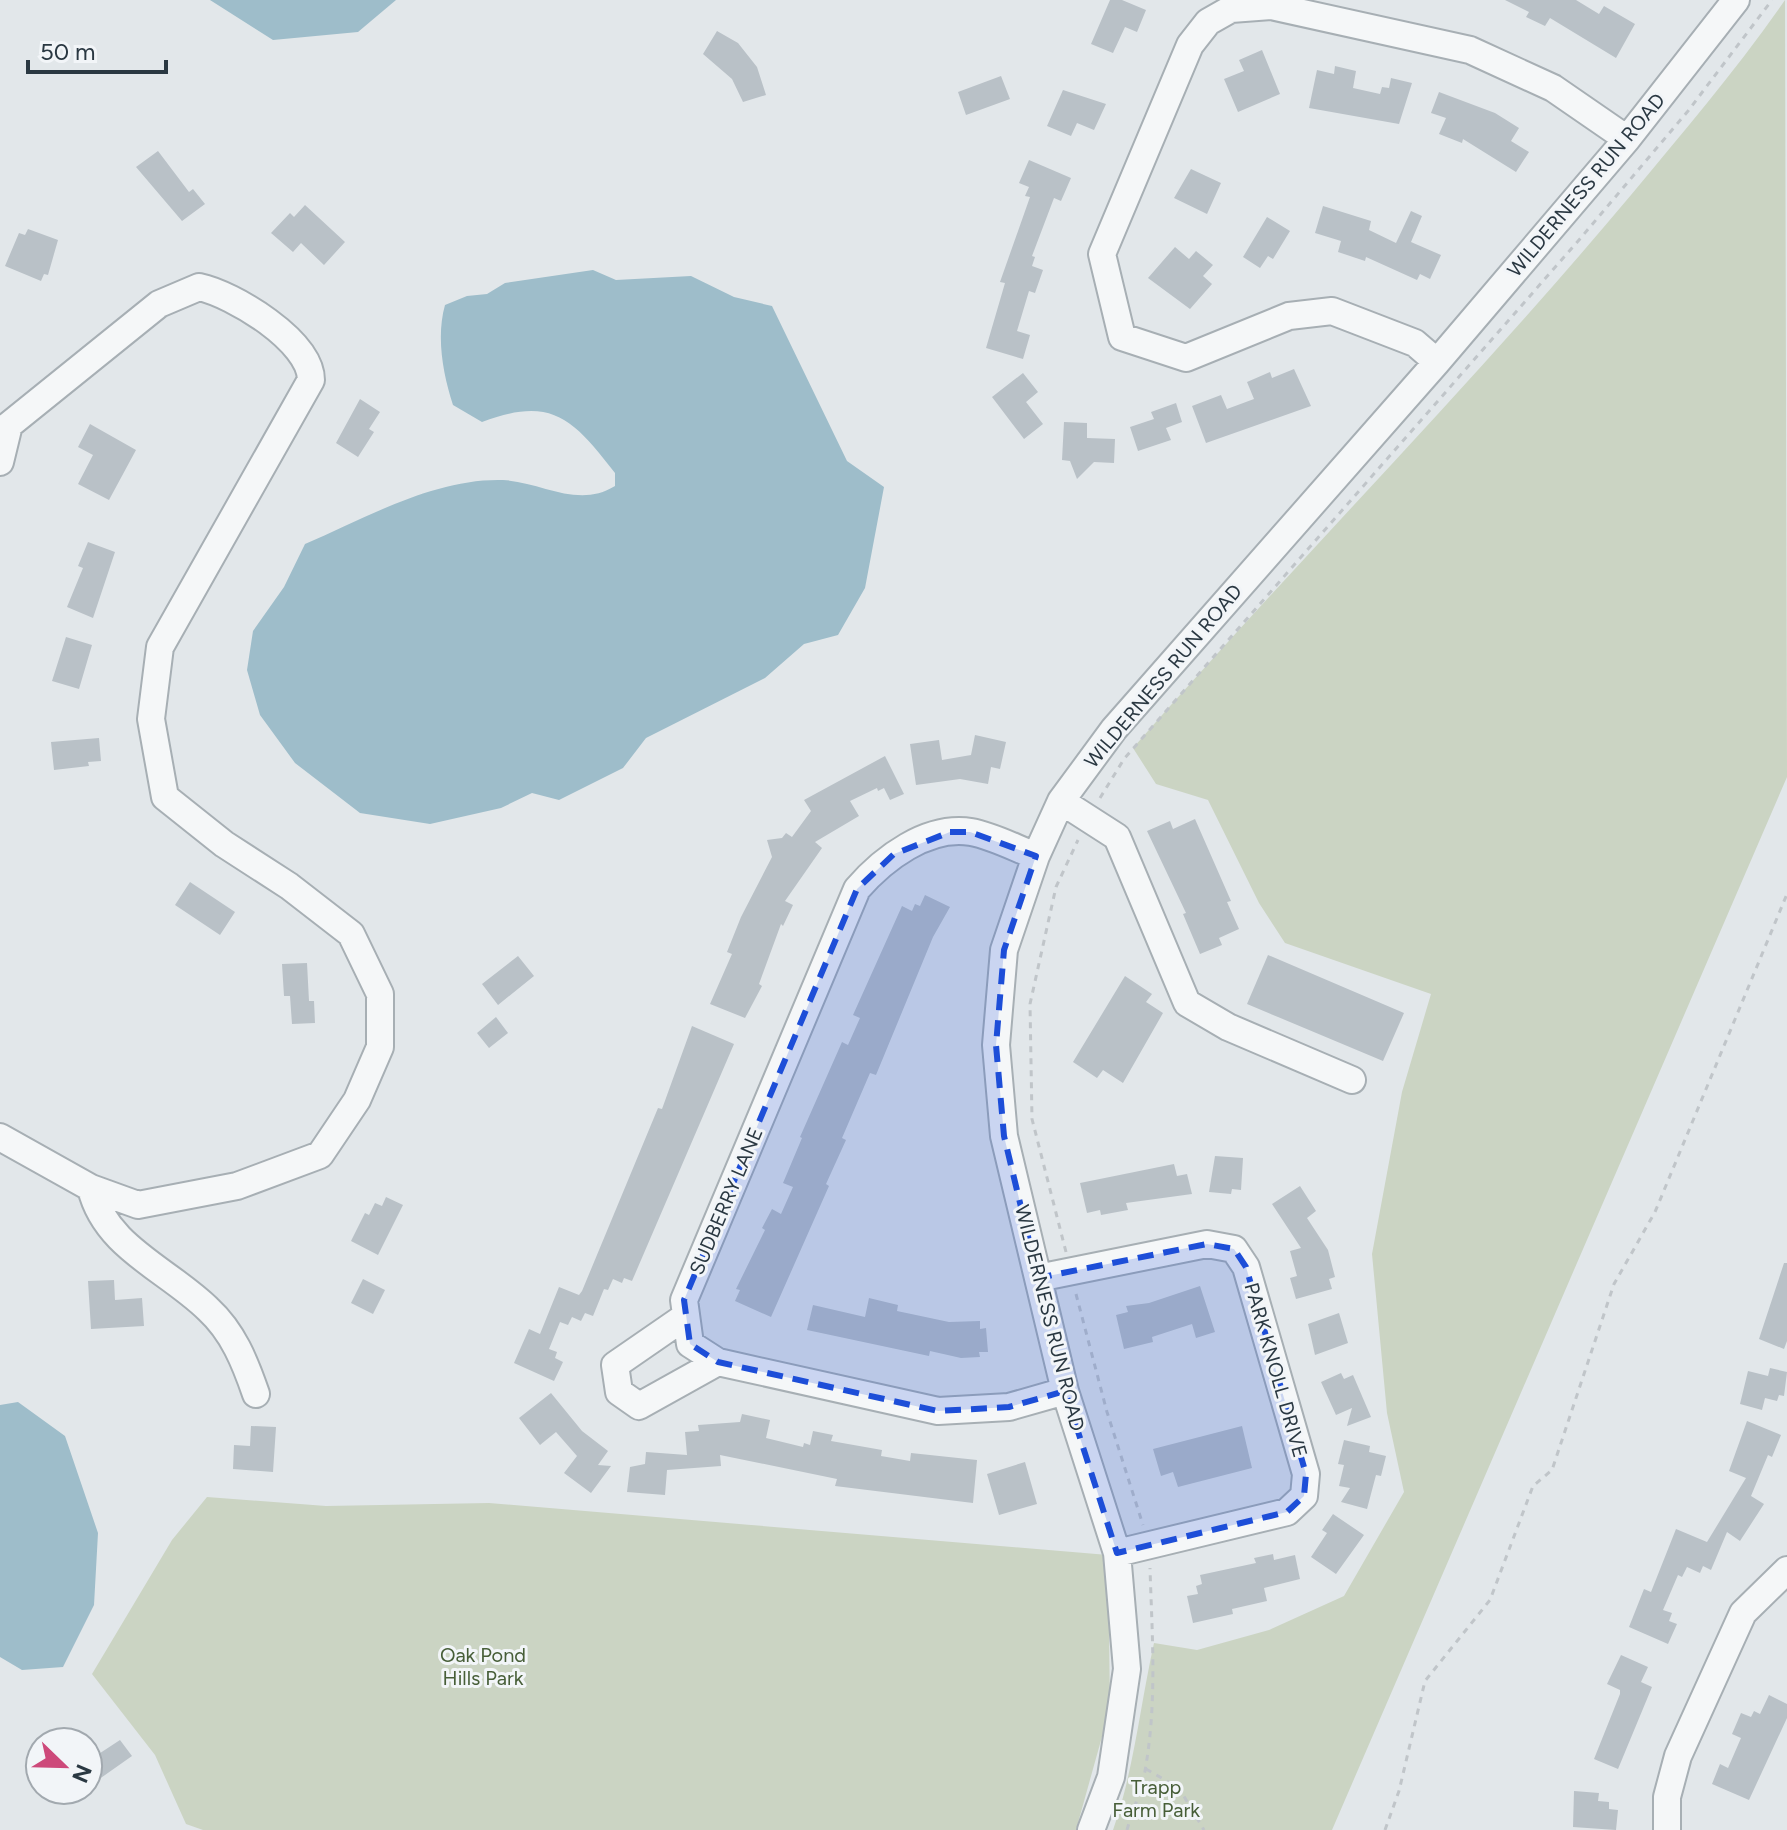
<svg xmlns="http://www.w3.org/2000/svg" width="1787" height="1830" font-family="Figtree,sans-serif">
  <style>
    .green { fill: #cbd4c3 }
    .water { fill: #9ebdca }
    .building { fill: #b9c1c7 }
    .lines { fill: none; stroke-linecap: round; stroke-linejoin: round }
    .minor-casing { stroke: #a7afb4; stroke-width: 30 }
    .path { stroke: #c0c5c9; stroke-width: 3; stroke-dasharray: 6 6; stroke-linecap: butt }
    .minor { stroke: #f5f7f8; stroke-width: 26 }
    .marked { fill: #1d4ed8; fill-opacity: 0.2; stroke: #1d4ed8; stroke-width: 6; stroke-dasharray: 16 10; stroke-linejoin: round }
    .labels { text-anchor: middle; stroke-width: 6; stroke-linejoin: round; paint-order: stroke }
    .street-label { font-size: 20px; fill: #2a3842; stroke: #f2f5f8 }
    .park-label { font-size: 20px; fill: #475e38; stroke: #f2f5f8 }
  </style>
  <rect width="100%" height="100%" fill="#e2e7ea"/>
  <path class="green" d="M1785 0 1787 777 1332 1830H1113C1134 1770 1140 1706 1154 1643L1197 1650 1269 1630 1344 1596 1404 1492 1387 1413 1372 1254 1402 1092 1431 994 1285 943 1259 903 1208 800 1156 784 1133 748C1297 561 1472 385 1631 195 1684 131 1738 68 1785 0Z
    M207 1497 326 1506 489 1503 1108 1555 1110 1708 1076 1830H203L186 1824 155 1755 92 1674 172 1540Z"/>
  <path class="water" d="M210 0H396L358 32 273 40Z
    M593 270 616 280 691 276 734 297 772 306 847 461 884 487 865 588 838 635 804 644 765 678 646 738 623 768 559 800 532 793 501 808 430 824 360 813 295 763 260 715 247 670 253 631 284 587 305 544C366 518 434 478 503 480 542 482 578 509 615 486V473C572 418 552 396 482 422L453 405C443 374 436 337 445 305L467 296 487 294 505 283Z
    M18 1402 65 1436 98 1533 94 1605 63 1667 22 1670 0 1657V1405Z"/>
  <path class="building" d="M1110 0H1122L1146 10 1137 32 1125 27 1113 53 1091 44Z
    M1505 0H1576L1599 14 1604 6 1635 24 1616 58 1550 18 1545 26 1526 17 1529 12Z
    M717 31 738 43 757 67 766 95 743 102 732 79 703 54Z
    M1262 50 1280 94 1238 112 1224 79 1244 71 1239 60Z
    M1335 66 1356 71 1353 88 1380 94 1382 87 1389 88 1391 78 1412 83 1399 124 1309 108 1317 70 1334 74Z
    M1001 76 1010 99 966 115 958 92Z
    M1063 90 1106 104 1094 130 1077 123 1071 136 1047 126Z
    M1439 92 1495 113 1519 128 1511 141 1529 152 1516 172 1463 139 1462 143 1439 134 1446 118 1431 113Z
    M158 151 189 192 193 189 205 204 182 221 136 167Z
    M1029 160 1071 178 1061 201 1054 198 1032 256 1035 257 1032 266 1043 270 1035 293 1029 291 1017 331 1030 335 1023 359 986 348 1005 283 1000 282 1030 197 1025 196 1029 187 1019 183Z
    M1191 169 1221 183 1207 214 1174 198Z
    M305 205 345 242 324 265 301 243 293 252 271 233 290 213 294 217Z
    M1323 206 1371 221 1369 230 1396 243 1411 211 1422 216 1411 242 1441 255 1430 279 1420 274 1417 280 1366 257 1365 261 1338 252 1341 241 1315 233Z
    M1267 217 1290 231 1273 259 1268 256 1260 268 1243 257Z
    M28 229 58 240 48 275 44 274 41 281 5 266 19 233 25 235Z
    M1175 247 1189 259 1196 251 1213 265 1203 276 1212 284 1190 309 1148 278Z
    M1294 369 1311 406 1206 443 1192 406 1221 395 1227 409 1254 399 1247 382 1270 372 1272 378Z
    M1023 373 1038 392 1026 402 1043 424 1024 439 992 397Z
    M360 399 380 412 369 429 374 432 358 457 336 443Z
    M1176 403 1182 422 1166 428 1171 440 1138 451 1130 427 1154 419 1151 412Z
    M1064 422 1087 423V438L1115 439 1114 463 1094 462 1077 479 1070 461 1062 460Z
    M90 424 136 450 109 500 78 484 93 455 78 447Z
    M88 542 115 552 93 618 67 607 83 568 78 566Z
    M66 637 92 645 79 689 52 681Z
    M975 735 1006 742 1000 769 991 767 988 784 960 779 916 785 910 744 939 740 942 760 971 755Z
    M99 738 101 761 88 762 89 766 54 770 51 742Z
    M885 756 904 794 890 800 884 788 878 791 877 788 850 801 859 816 815 842 822 848 785 901 793 905 783 926 781 924 759 984 762 986 745 1018 710 1004 732 954 727 952 741 917 772 857 767 840 782 838 786 833 792 837 811 811 804 800Z
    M1195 819 1231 901 1227 902 1239 929 1219 938 1222 945 1200 954 1183 914 1186 913 1147 831 1170 821 1173 829Z
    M190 882 235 912 220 935 175 905Z
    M925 895 950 907 933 937 876 1075 870 1073 842 1138 846 1140 826 1184 829 1186 771 1317 735 1301 740 1290 736 1289 765 1230 762 1228 772 1209 781 1214 793 1187 783 1183 802 1138 800 1137 842 1042 848 1045 860 1018 853 1015 902 906 912 911 915 904 920 906Z
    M1268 955 1404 1013 1383 1061 1247 1004Z
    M518 956 534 976 498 1005 482 984Z
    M307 963 309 1001H314L315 1023 292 1024 290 996H284L282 964Z
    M1125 976 1152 994 1146 1002 1163 1013 1123 1083 1103 1070 1097 1078 1073 1062Z
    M496 1017 508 1033 489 1048 477 1033Z
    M692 1026 734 1044 632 1281 624 1278 622 1283 613 1279 608 1290 604 1289 593 1316 585 1313 581 1321 572 1317 568 1325 560 1322 549 1349 557 1352 555 1358 563 1362 554 1381 514 1363 529 1329 540 1334 559 1287 579 1295 582 1291 658 1108 662 1109Z
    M1215 1156 1243 1158 1241 1190 1232 1189 1231 1194 1209 1192Z
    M1174 1164 1177 1176 1187 1174 1192 1194 1126 1203 1128 1210 1101 1215 1100 1210 1087 1213 1080 1183Z
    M1300 1186 1316 1211 1307 1218 1328 1250 1335 1277 1329 1279 1332 1289 1296 1299 1290 1278 1297 1276 1290 1251 1301 1248 1272 1204Z
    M386 1197 403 1205 378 1255 351 1241 365 1213 369 1215 375 1203 382 1206Z
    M1784 1263H1787V1341L1784 1349 1759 1339Z
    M363 1279 385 1290 373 1314 351 1303Z
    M114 1280 115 1300 142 1298 144 1326 91 1329 88 1281Z
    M1200 1286 1215 1332 1196 1338 1192 1324 1152 1337 1153 1342 1124 1349 1116 1315 1128 1312 1126 1306 1149 1303Z
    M869 1298 898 1305 897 1311 949 1322 980 1321V1329L986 1328 988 1352H979L980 1357 961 1358 930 1351 929 1356 807 1330 813 1305 865 1317Z
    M1339 1313 1348 1343 1315 1355 1308 1324Z
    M1770 1368 1787 1372 1784 1396 1779 1395 1777 1401 1765 1398 1762 1410 1740 1404 1748 1371 1768 1376Z
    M1341 1373 1344 1379 1353 1375 1371 1417 1347 1426 1352 1408 1336 1415 1321 1382Z
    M551 1393 582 1431 608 1451 598 1465 611 1466 591 1493 564 1473 577 1456 556 1432 540 1445 519 1418Z
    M742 1414 770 1420 766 1438 803 1447 804 1443 810 1445 813 1431 833 1435 831 1441 882 1450 881 1456 910 1461 911 1453 977 1460 973 1503 835 1486 837 1479 720 1455 721 1466 667 1470 665 1495 627 1492 630 1467 645 1464 646 1452 687 1455 685 1432 699 1431 698 1425 740 1422Z
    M1747 1421 1781 1435 1772 1457 1768 1455 1751 1496 1764 1504 1740 1541 1727 1532 1711 1570 1703 1566 1700 1573 1687 1567 1682 1577 1678 1575 1663 1610 1672 1613 1669 1621 1677 1624 1668 1644 1629 1627 1644 1589 1651 1592 1676 1529 1707 1542 1746 1478 1729 1471Z
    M251 1426 276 1427 273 1472 233 1469 234 1445 250 1446Z
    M1242 1426 1252 1468 1178 1487 1173 1472 1161 1476 1153 1449Z
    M1344 1440 1370 1446 1369 1452 1386 1456 1381 1476 1376 1475 1367 1509 1341 1502 1350 1488 1339 1486 1344 1465 1338 1464Z
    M1025 1462 1037 1504 999 1515 987 1474Z
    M1333 1514 1364 1535 1336 1574 1311 1557 1327 1533 1322 1530Z
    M1273 1554 1274 1560 1295 1555 1300 1579 1264 1588 1267 1601 1232 1609 1233 1614 1193 1623 1187 1596 1198 1594 1196 1586 1202 1584 1200 1575 1256 1563 1254 1558Z
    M1621 1655 1648 1667 1641 1682 1652 1687 1618 1769 1594 1759 1620 1694V1690L1607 1684Z
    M1769 1695 1787 1704V1718L1749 1800 1712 1784 1720 1764 1728 1768 1741 1738 1732 1734 1741 1713 1751 1717 1754 1711 1760 1714Z
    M120 1740 132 1756 88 1787V1761Z
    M1574 1791 1599 1793 1598 1801 1609 1802V1809L1618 1810 1616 1830 1573 1827Z"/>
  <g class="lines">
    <g class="minor-casing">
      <path id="minor" d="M1437 362 1415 343 1332 311 1289 316 1186 358 1122 337 1102 254 1190 45 1208 22 1231 9 1271 6 1470 50 1553 88 1627 139
        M0 462 9 425
        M1061 801 1117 837 1187 1003 1228 1027 1352 1080
        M1036 856C1015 848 993 836 971 832 927 825 883 859 857 889L684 1300 690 1344 718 1362 938 1411 1009 1407 1065 1391
        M0 1137 91 1188 138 1205 237 1186 320 1155 357 1100 380 1047V994L351 934 289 886 224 844 165 797 151 719 160 647 311 380C311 341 233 294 199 287L159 304 9 425
        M91 1188C105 1247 167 1269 208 1309 233 1332 245 1362 256 1394
        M1038 1278 1207 1244 1234 1249 1246 1267 1306 1474 1304 1496 1287 1512 1117 1553
        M686 1316 615 1365 619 1392 639 1406 718 1362
        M1091 1830 1111 1777 1127 1669 1117 1553 1065 1391 1004 1136 996 1045 1004 950 1036 856 1061 801 1114 729 1437 362 1627 139 1736 0
        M1667 1830V1797L1678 1756 1743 1613 1787 1570"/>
    </g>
    <path class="path" d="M1100 798 1124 759 1579 240 1688 111 1772 0
      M1066 1252 1032 1119 1030 1004 1056 887 1078 840
      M1076 1294 1107 1412 1143 1525
      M1146 1769 1179 1788 1204 1830
      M1127 1830C1133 1809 1143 1787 1146 1765 1157 1699 1152 1634 1150 1568
      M1385 1830 1399 1791 1425 1681 1490 1600 1533 1486 1552 1470 1614 1284 1655 1212 1787 894"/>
    <use href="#minor" class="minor"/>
  </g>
  <path class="marked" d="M950 832H970L1036 856 1004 950 996 1045 1004 1136 1038 1278 1207 1244 1234 1249 1246 1267 1306 1474 1304 1496 1287 1512 1117 1553 1065 1391 1009 1407 938 1411 718 1362 690 1344 684 1300 857 889 894 854Z"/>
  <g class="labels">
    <g class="street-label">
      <text transform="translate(1586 185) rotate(-50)" y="7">WILDERNESS RUN ROAD</text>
      <text transform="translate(1163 676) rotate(-50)" y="7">WILDERNESS RUN ROAD</text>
      <text transform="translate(726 1201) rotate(-67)" y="7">SUDBERRY LANE</text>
      <text transform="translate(1050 1318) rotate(76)" y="7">WILDERNESS RUN ROAD</text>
      <text transform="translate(1276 1370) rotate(74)" y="7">PARK KNOLL DRIVE</text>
    </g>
    <g class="park-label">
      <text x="483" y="1662">Oak Pond<tspan x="483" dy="23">Hills Park</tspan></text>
      <text x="1156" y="1794">Trapp<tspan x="1156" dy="23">Farm Park</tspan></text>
    </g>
  </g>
  <g transform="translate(64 1766) rotate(113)"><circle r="38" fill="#f2f5f8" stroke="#a2a9af" stroke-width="2"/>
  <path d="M0-6L14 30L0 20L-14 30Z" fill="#cd497a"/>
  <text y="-12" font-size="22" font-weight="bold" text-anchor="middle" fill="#2a3842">N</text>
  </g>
  <path d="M28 60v12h138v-12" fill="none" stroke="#2a3842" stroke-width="4"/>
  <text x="40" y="60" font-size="24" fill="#2a3842" stroke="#f2f5f8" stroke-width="6" paint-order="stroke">50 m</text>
</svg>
